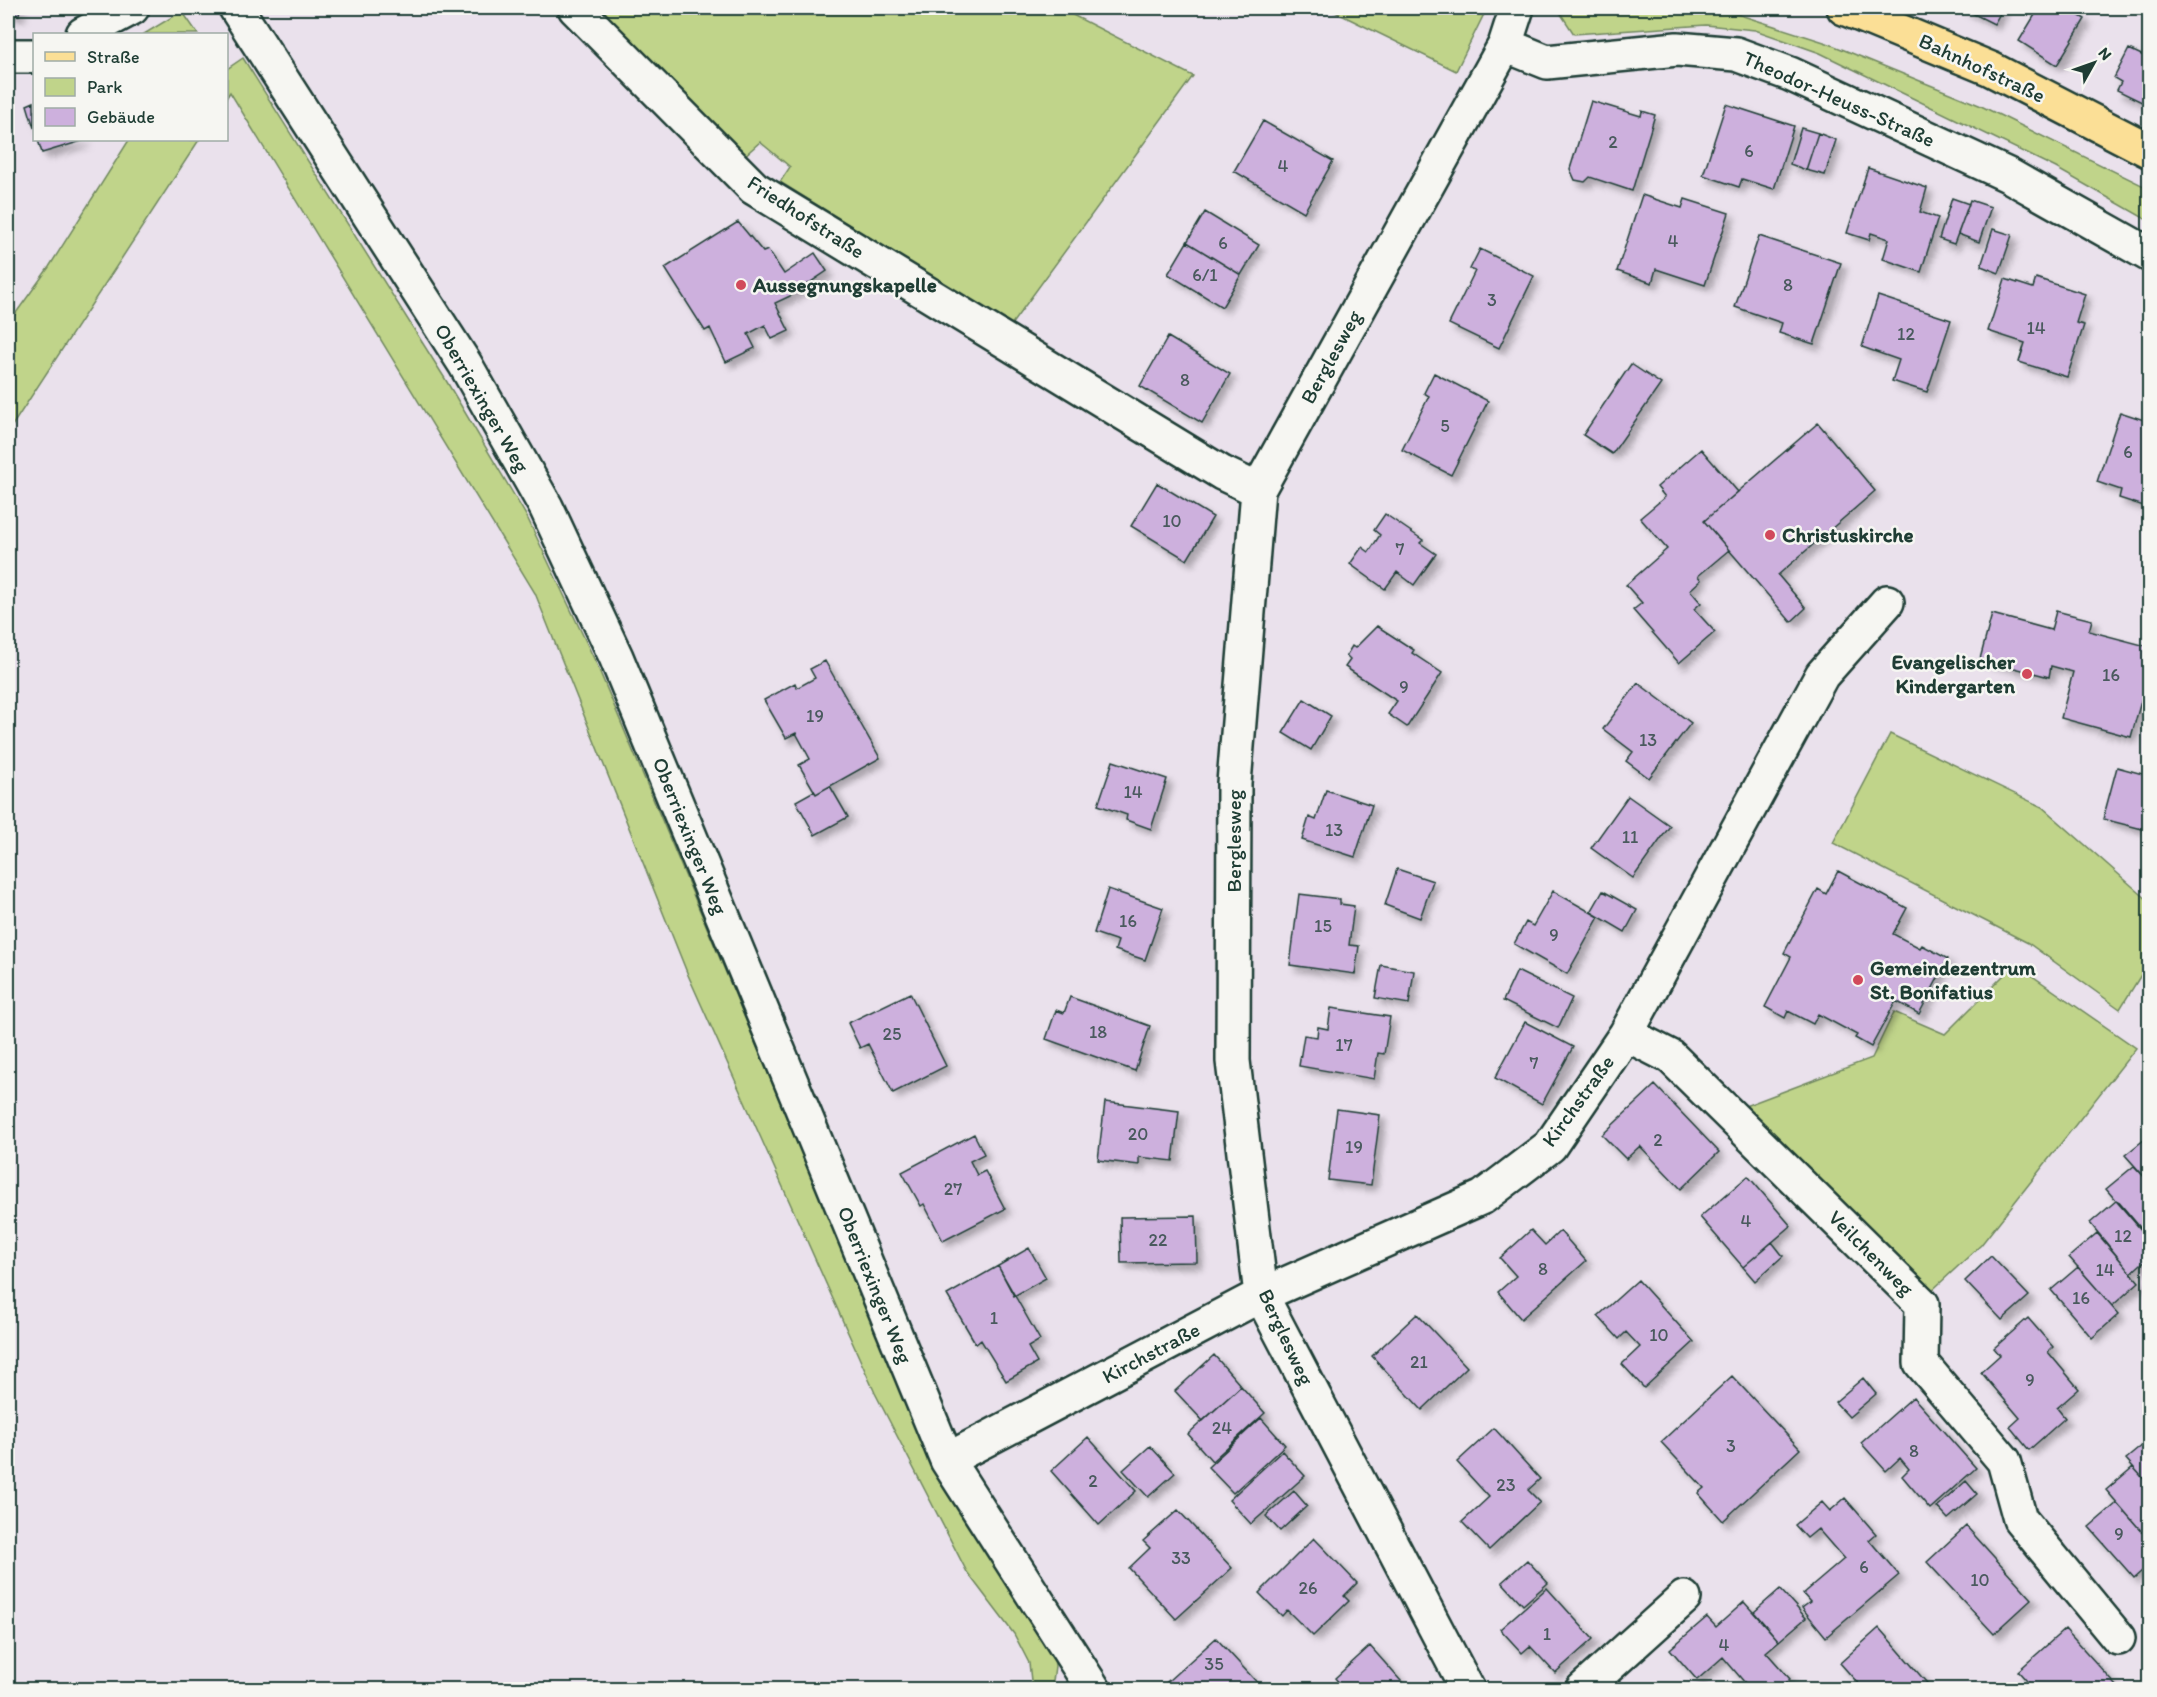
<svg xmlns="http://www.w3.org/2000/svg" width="2157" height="1697" font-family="Itim,sans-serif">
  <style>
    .green { fill: #c0d48a; stroke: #70885f; stroke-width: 1.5 }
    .building { fill: #cdb0dd; stroke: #1f3d34; stroke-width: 1.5; filter: url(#shadow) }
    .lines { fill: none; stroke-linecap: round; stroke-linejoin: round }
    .minor-casing { stroke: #1f3d34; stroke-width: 38 }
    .major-casing { stroke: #1f3d34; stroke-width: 38 }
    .minor { stroke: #f6f6f2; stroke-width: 33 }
    .major { stroke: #fbdf96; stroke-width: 33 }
    .poi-dot { fill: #d1495b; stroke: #f6f6f2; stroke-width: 2 }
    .labels { text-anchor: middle; stroke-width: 5; stroke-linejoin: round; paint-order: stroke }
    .number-label { font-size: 18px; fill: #4a5a5e }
    .street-label { font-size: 21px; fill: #1f3d34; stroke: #f6f6f2 }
    .poi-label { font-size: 21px; font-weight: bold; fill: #1f3d34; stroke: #f6f6f2; text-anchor: start }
  </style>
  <defs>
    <filter id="shadow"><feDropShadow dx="5.5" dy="5.5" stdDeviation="3" flood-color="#0004"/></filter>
  </defs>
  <rect width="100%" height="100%" fill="#eae1ec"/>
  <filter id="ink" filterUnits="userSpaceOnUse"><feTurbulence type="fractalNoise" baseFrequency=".0167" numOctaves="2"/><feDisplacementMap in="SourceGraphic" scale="12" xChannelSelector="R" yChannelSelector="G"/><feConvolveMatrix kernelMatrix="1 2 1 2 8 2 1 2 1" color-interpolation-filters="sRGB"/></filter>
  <g filter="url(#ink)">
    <path class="green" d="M592 8H1059L1193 76 1011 325 780 182 790 167 760 142 742 158Z
      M1327 8H1487L1456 71Z
      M1557 8H1713L1740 15 1827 43 1979 105 2146 187 2149 190V221L2056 168 1820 53 1755 30 1706 25 1574 34Z
      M182 11 198 34H144Z
      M243 58 444 377 527 517 597 665 918 1431 1053 1650 1055 1666 1052 1689H1032L1029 1663 1014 1634 967 1572 875 1393 688 975 535 593 230 92 227 97V69Z
      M129 140H199L8 432V324L49 267Z
      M1890 734 2042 807 2149 901V962L2120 1009 2028 943 1833 843Z
      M2015 964 2136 1048 1981 1245 1927 1295 1737 1109 1872 1058 1894 1012 1945 1034Z"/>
    <path class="building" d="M8 8H20L19 15 8 14Z
      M1962 8H2003L1994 24Z
      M2039 8H2066L2085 19 2057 65 2019 41Z
      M2129 49 2150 59V106L2117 90 2121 82 2114 78Z
      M1591 101 1641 116 1642 111 1655 115 1632 191 1590 177 1585 182 1575 180 1570 169Z
      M34 102V128L27 105Z
      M1726 104 1794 126 1774 189 1742 179 1739 187 1703 175Z
      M1263 121 1333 161 1304 212 1234 171Z
      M1801 128 1818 133 1806 170 1790 164Z
      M1818 133 1836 140 1825 175 1806 170Z
      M38 140H85L42 153Z
      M1868 168 1927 188 1920 212 1938 218 1921 272 1883 259 1889 239 1871 233 1869 240 1847 233Z
      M1642 195 1682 208 1685 199 1729 213 1705 285 1656 269 1652 283 1617 271Z
      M1952 198 1969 204 1954 244 1939 239Z
      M1970 200 1991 207 1979 242 1958 234Z
      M1205 212 1259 245 1241 275 1187 242Z
      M738 222 763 252 768 250 784 274 815 253 827 271 790 296 775 303 789 331 772 339 765 325 748 334 755 348 726 362 710 328 705 331 665 268Z
      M1993 229 2012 235 1999 273 1981 266Z
      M1759 236 1841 263 1814 344 1779 333 1782 323 1735 307Z
      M1187 242 1241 275 1222 307 1168 274Z
      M1480 249 1534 276 1499 348 1449 324 1475 271 1470 269Z
      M2036 278 2085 294 2076 323 2084 325 2067 377 2019 362 2025 343 1988 331 2005 279 2033 288Z
      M1878 296 1951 320 1927 392 1892 381 1899 360 1862 347Z
      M1168 337 1230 374 1202 423 1140 386Z
      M1631 364 1661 384 1612 454 1583 435Z
      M1434 373 1488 401 1451 475 1402 450 1429 396 1424 393Z
      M2120 412 2150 422V508L2119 498 2121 490 2097 482Z
      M1818 423 1875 491 1778 575 1806 608 1791 622 1704 521Z
      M1701 449 1738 492 1704 521 1729 550 1698 576 1701 580 1690 590 1701 603 1694 609 1715 632 1679 663 1633 610 1642 603 1626 585 1667 549 1640 518 1665 497 1657 487Z
      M1157 483 1213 517 1187 560 1131 526Z
      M1385 514 1423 540 1420 543 1436 554 1414 585 1397 572 1385 589 1350 564 1362 547 1369 552 1380 535 1374 530Z
      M2056 611 2092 620 2089 631 2150 647V695L2143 694 2131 737 2061 718 2073 672 2051 666 2049 677 1980 659 1992 614 2051 630Z
      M1377 626 1414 650 1412 653 1442 673 1407 727 1388 714 1397 701 1345 667 1350 660 1346 656 1352 646 1355 648Z
      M825 661 880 758 816 794 799 765 810 759 796 733 786 738 764 700 795 683 797 688 815 678 810 669Z
      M1638 683 1691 723 1649 778 1626 761 1633 752 1603 729Z
      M1304 699 1331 716 1311 750 1283 733Z
      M1113 761 1167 779 1151 829 1126 820 1127 815 1098 805Z
      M2117 767 2150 776V831L2103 819Z
      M830 786 848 817 815 835 796 801 814 791 816 794Z
      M1326 790 1372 805 1355 857 1302 840 1309 817 1316 820Z
      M1628 796 1670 826 1633 878 1591 848Z
      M1397 869 1433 881 1420 918 1385 905Z
      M1838 871 1907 908 1893 934 1920 948 1922 945 1948 959 1919 1014 1896 1001 1871 1047 1855 1038 1857 1035 1818 1014 1813 1024 1788 1011 1785 1018 1765 1007 1791 957 1784 953 1818 889 1826 894Z
      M1108 889 1163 908 1145 960 1115 950 1118 941 1094 933Z
      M1553 891 1599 917 1567 974 1514 944 1526 922 1533 926Z
      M1603 891 1637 910 1625 932 1591 912Z
      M1299 894 1340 899V904L1354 906 1349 945 1359 946 1355 974 1290 965Z
      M1381 965 1414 971 1409 1004 1375 998Z
      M1517 971 1572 998 1558 1028 1503 1001Z
      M910 993 946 1066 893 1093 868 1044 860 1048 848 1023Z
      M1070 997 1150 1026 1135 1071 1046 1039 1056 1010 1064 1013Z
      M1331 1008 1390 1017 1384 1054 1378 1053 1374 1079 1299 1066 1304 1035 1317 1037 1318 1027 1328 1029Z
      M1525 1022 1573 1047 1542 1104 1495 1078Z
      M1655 1085 1719 1152 1681 1189 1640 1146 1626 1159 1602 1135Z
      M1105 1102 1179 1111 1173 1161 1139 1157V1165L1098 1160Z
      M1337 1109 1380 1115 1371 1185 1328 1180Z
      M974 1134 984 1154 970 1161 977 1175 985 1171 1005 1209 943 1241 924 1204 921 1206 902 1172Z
      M2150 1135V1183L2125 1155Z
      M2134 1166 2150 1183 2149 1239 2106 1189Z
      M1748 1176 1791 1226 1743 1267 1700 1217Z
      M2117 1200 2150 1239V1256L2131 1273 2090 1223Z
      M1196 1216 1197 1262 1121 1263 1120 1217Z
      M1531 1230 1545 1245 1560 1231 1586 1261 1521 1319 1498 1292 1516 1276 1500 1258Z
      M2097 1233 2139 1282 2112 1306 2069 1257Z
      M1772 1242 1783 1256 1755 1281 1743 1267Z
      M1029 1248 1046 1278 1014 1296 998 1266Z
      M1991 1256 2029 1296 2002 1320 1965 1281Z
      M998 1266 1040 1340 1028 1347 1037 1363 1006 1381 981 1340 976 1344 947 1295Z
      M2078 1267 2119 1314 2092 1338 2051 1290Z
      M1638 1280 1694 1342 1644 1388 1622 1364 1640 1347 1626 1332 1619 1339 1598 1316Z
      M1417 1314 1467 1367 1422 1410 1372 1356Z
      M2028 1318 2053 1347 2048 1352 2079 1389 2057 1408 2065 1418 2029 1450 2010 1427 2020 1418 1981 1372 2000 1355 1994 1348Z
      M1214 1355 1241 1386 1203 1421 1175 1391Z
      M1732 1376 1800 1449 1723 1521 1698 1493 1704 1488 1661 1442Z
      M1863 1378 1876 1394 1849 1417 1835 1402Z
      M1241 1386 1265 1413 1212 1461 1188 1434Z
      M1913 1397 1976 1468 1930 1509 1902 1476 1909 1469 1900 1458 1886 1471 1861 1443Z
      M1261 1418 1285 1445 1233 1493 1208 1467Z
      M1494 1428 1540 1479 1528 1490 1540 1502 1489 1550 1462 1522 1489 1497 1457 1462Z
      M1088 1437 1136 1491 1099 1525 1051 1471Z
      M2150 1439V1486L2126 1459Z
      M1150 1446 1175 1473 1148 1497 1123 1470Z
      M1282 1451 1305 1476 1251 1524 1229 1500Z
      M2133 1467 2150 1486V1541L2106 1490Z
      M1966 1481 1977 1494 1948 1519 1937 1507Z
      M1294 1491 1307 1506 1280 1531 1266 1516Z
      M1845 1498 1876 1534 1869 1540 1899 1575 1826 1637 1802 1608 1810 1602 1803 1594 1844 1559 1818 1529 1807 1538 1795 1525 1822 1502 1830 1511Z
      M2117 1503 2150 1541V1564L2134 1578 2089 1527Z
      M1178 1510 1232 1568 1176 1619 1129 1568 1150 1548 1143 1541Z
      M1966 1526 2032 1599 1994 1634 1927 1562Z
      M1314 1538 1357 1583 1344 1596 1349 1601 1313 1636 1287 1610 1282 1616 1259 1593Z
      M1527 1560 1548 1583 1523 1605 1502 1582Z
      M1547 1588 1593 1639 1555 1673 1530 1646 1522 1653 1500 1629Z
      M1780 1589 1806 1618 1779 1641 1754 1612Z
      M1744 1602 1779 1641 1766 1652 1790 1679 1778 1690H1751L1723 1657 1697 1680 1670 1649 1707 1617 1716 1627Z
      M1879 1628 1933 1690H1864L1840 1663Z
      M2065 1629 2118 1687 2116 1690H2035L2018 1671Z
      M1216 1638 1264 1690H1159V1689Z
      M1370 1646 1409 1690H1345L1335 1678Z"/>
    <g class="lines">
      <g class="minor-casing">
        <path id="minor" d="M236 8 465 364 546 507 616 657 947 1460 1094 1690
          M575 8 754 188 1222 473 1258 490
          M83 34 132 8
          M1505 45 1547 62 1677 49 1736 54 1790 74 2008 175 2150 255
          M8 56H34
          M1626 1034 1671 1057 1922 1304 1921 1363 2004 1461 2020 1519 2118 1638
          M947 1460 1261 1295 1483 1197 1550 1146 1626 1034 1822 675 1887 602
          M1468 1690 1261 1295 1233 1061 1234 783 1258 490 1505 45 1517 8
          M1582 1690 1684 1598"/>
      </g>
      <g class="major-casing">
        <path id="major" d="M1844 8 1991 69 2150 151"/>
      </g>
      <use href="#minor" class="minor"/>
      <use href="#major" class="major"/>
    </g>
  </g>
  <g class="poi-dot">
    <circle cx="741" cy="285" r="6"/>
    <circle cx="1770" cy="535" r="6"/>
    <circle cx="2027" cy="674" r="6"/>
    <circle cx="1858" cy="980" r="6"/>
  </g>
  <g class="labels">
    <g class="number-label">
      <text x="1613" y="148">2</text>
      <text x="1749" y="157">6</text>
      <text x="1283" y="172">4</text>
      <text x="1673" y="247">4</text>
      <text x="1223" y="249">6</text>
      <text x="1205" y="281">6/1</text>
      <text x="1788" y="291">8</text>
      <text x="1492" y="306">3</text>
      <text x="2036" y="334">14</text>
      <text x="1906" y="340">12</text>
      <text x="1185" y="386">8</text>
      <text x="1445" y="432">5</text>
      <text x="2128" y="458">6</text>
      <text x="1172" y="527">10</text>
      <text x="1400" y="555">7</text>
      <text x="2111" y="681">16</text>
      <text x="1404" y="693">9</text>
      <text x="815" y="722">19</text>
      <text x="1648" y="746">13</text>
      <text x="1133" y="798">14</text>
      <text x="1334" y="836">13</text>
      <text x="1630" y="843">11</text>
      <text x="1128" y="927">16</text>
      <text x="1323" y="932">15</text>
      <text x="1554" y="941">9</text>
      <text x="1098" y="1038">18</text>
      <text x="892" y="1040">25</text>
      <text x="1344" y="1051">17</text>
      <text x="1534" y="1069">7</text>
      <text x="1138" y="1140">20</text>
      <text x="1658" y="1146">2</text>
      <text x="1354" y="1153">19</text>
      <text x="953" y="1195">27</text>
      <text x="1746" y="1227">4</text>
      <text x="2123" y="1242">12</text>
      <text x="1158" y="1246">22</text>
      <text x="1543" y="1275">8</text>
      <text x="2105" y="1276">14</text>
      <text x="2081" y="1304">16</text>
      <text x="994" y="1324">1</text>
      <text x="1659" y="1341">10</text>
      <text x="1419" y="1368">21</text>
      <text x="2030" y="1386">9</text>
      <text x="1222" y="1434">24</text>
      <text x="1731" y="1452">3</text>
      <text x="1914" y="1457">8</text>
      <text x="1093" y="1487">2</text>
      <text x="1506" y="1491">23</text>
      <text x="2119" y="1540">9</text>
      <text x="1181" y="1564">33</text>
      <text x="1864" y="1573">6</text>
      <text x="1980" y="1586">10</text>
      <text x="1308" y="1594">26</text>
      <text x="1547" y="1640">1</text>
      <text x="1724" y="1651">4</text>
      <text x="1214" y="1670">35</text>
    </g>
    <g class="street-label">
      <text transform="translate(1982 68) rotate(25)" y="7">Bahnhofstraße</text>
      <text transform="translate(1839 99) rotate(24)" y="7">Theodor-Heuss-Straße</text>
      <text transform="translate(806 217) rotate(33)" y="7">Friedhofstraße</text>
      <text transform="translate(1331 357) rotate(-61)" y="7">Berglesweg</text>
      <text transform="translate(482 398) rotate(60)" y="7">Oberriexinger Weg</text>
      <text transform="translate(690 836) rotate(68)" y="7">Oberriexinger Weg</text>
      <text transform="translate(1234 841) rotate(-90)" y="7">Berglesweg</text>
      <text transform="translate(1578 1101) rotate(-54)" y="7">Kirchstraße</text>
      <text transform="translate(1871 1253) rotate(45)" y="7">Veilchenweg</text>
      <text transform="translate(875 1285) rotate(68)" y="7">Oberriexinger Weg</text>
      <text transform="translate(1286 1337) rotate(65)" y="7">Berglesweg</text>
      <text transform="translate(1151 1353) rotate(-28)" y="7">Kirchstraße</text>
    </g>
    <g class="poi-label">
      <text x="753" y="292">Aussegnungskapelle</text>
      <text x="1782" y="542">Christuskirche</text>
      <text x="2015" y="669" text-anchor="end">Evangelischer<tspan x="2015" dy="24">Kindergarten</tspan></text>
      <text x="1870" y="975">Gemeindezentrum<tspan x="1870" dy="24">St. Bonifatius</tspan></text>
    </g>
  </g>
  <rect width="2157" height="1697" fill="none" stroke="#f6f6f2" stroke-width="30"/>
  <rect x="15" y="15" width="2127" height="1667" fill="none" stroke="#1f3d34" stroke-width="2" filter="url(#ink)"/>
  <rect x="33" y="33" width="195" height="108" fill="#f6f6f2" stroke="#a0aca6" stroke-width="1.5"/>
  <rect x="45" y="52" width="30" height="9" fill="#fbdf96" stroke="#a0aca6" stroke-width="1.5"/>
  <text x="87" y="63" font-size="18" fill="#1f3d34">Straße</text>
  <rect x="45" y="78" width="30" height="18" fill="#c0d48a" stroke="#a0aca6" stroke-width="1.5"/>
  <text x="87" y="93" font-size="18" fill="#1f3d34">Park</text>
  <rect x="45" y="108" width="30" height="18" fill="#cdb0dd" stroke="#a0aca6" stroke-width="1.5"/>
  <text x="87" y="123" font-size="18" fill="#1f3d34">Gebäude</text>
  <g transform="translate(2094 63) rotate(50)" stroke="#f6f6f2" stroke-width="4.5" paint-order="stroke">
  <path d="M0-4.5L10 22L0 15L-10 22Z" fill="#1f3d34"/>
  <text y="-9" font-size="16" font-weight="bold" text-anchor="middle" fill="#1f3d34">N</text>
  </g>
</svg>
